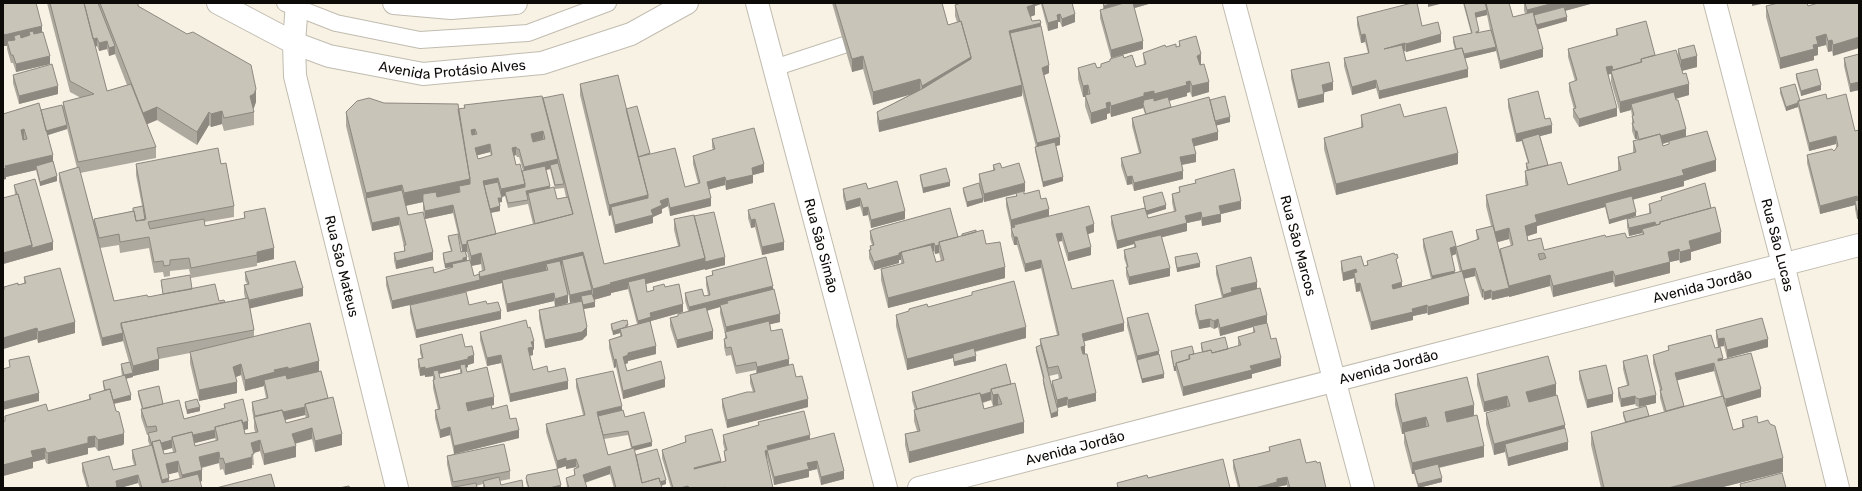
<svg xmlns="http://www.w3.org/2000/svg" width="1862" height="491" font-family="Rubik,sans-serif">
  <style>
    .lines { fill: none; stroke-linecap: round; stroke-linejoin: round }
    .lane-casing { stroke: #c1bcb0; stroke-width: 18 }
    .street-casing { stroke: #c1bcb0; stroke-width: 24 }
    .secondary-casing { stroke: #c1bcb0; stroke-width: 24 }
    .primary-casing { stroke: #c1bcb0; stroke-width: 24 }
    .lane { stroke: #fff; stroke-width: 16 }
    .street { stroke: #fff; stroke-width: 22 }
    .secondary { stroke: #fff; stroke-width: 22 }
    .primary { stroke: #fff; stroke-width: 22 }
    .wall { fill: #ada99e; fill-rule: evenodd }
    .shaded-wall { fill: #8d8981 }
    .building { fill: #c9c4b8; stroke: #8d8981; fill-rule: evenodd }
    .labels { text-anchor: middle; stroke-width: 4; stroke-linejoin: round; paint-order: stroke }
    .street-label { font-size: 14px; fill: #0d0b07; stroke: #f8f2e5 }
  </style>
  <rect width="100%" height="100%" fill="#f8f2e5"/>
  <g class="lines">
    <g class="lane-casing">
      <path id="lane" d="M285 3 336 23 420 40 528 33 608 3
        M774 68 844 45"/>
    </g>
    <g class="street-casing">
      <g id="street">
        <path id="s1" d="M1234 3 1363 488"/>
        <path id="s2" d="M1715 3 1783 264 1838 488"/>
        <path id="s3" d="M919 488 1859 245"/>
      </g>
    </g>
    <g class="secondary-casing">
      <g id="secondary">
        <path id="s4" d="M297 3 294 43 295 76 397 488"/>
        <path id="s5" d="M757 3 886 488"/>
      </g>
    </g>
    <g class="primary-casing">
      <g id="primary">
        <path id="s6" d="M218 3 294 43 329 56 423 74 542 63 631 34 687 3"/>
        <path d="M394 3 451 8 516 3"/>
      </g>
    </g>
    <use href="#lane" class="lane"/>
    <use href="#street" class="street"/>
    <use href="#secondary" class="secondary"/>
    <use href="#primary" class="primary"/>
  </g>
  <path class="wall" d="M47 3H138V6L256 102 253 108 254 112V125L224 131 222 124 211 127 209 125 197 145 157 120 147 124 156 147V158L80 173 94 222V219L133 211V208L142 206 136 175V164H221L234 206V217L204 222 205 226 244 218V212L274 259 257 263V266L191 278 189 269 170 271V276L164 277 163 272 154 273 149 248 120 253 119 245 100 248 114 301 148 297 163 294 161 284V280L192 289 219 301 225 302 245 298 244 293V285L247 284 245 280V272L303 296 250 308 254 330V336L319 371 342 445 315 452 312 439 295 444 296 457 264 465 260 451 253 453 254 465H252V468L225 475 223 469 220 470 219 463 202 468V481L200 482 202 488H140L138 483 120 488H87L82 471V463L113 470 134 465 132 458V450L150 446 148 441V435H147L141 417V409H142L138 395V391L163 404 184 419 224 408V404L248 429 244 430 245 434 255 432 254 428V421L252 410V402L266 398 264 388V386L245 391 241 375 236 377 237 393 199 401 190 363V353L159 359V370L133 376V377L126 379 131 400 114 404 124 443 123 445 98 451 95 447 88 448V454L48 464 46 463 45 459 33 462V468L3 476V422L5 421V416L48 411 89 399V395L104 390 103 385V381L122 376 121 369V364L129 362 123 341 102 346 59 181V173L77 168 67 128V129L48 135 57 181 40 186 36 170 6 177V179L3 114 41 110 63 109V102L81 98 70 92ZM97 46 99 51 107 49 109 56 115 54 127 85 107 91 95 47ZM305 415 306 418 286 423 285 420ZM215 438 216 441 195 446V443ZM172 448 173 452 164 454 163 450ZM178 472 180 479 169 481 168 474Z
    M832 3H942L948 25 957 22 955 16V5L961 3H1072L1075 22 1062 27 1060 22H1058V28L1048 31 1041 4 1035 6V15L1030 17 1032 21 1041 26 1049 73 1044 75 1060 145 1056 146 1063 181 1043 187 1035 151V147H1036L1022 92V96L879 132 877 122V112L911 94 873 105 863 69 852 72Z
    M1103 3H1152L1134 8 1143 49 1111 58 1100 18V10L1103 9Z
    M1463 3H1509L1513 17 1525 14 1524 10V3H1594L1565 11 1567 21 1537 29 1543 57 1500 69 1496 51 1465 58 1468 77 1379 99 1376 88 1352 95 1344 66V58L1368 53 1365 42 1361 43 1357 25V17L1422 26 1441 42 1406 52 1405 51H1404L1406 61 1455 50 1453 42V37L1471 33ZM1487 15 1490 30 1479 33 1475 17Z
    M1816 3H1859L1833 56 1832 51 1828 52 1826 45 1818 47V55L1814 56V60L1780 69 1766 17V6H1808L1816 4Z
    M3 4 42 32 50 64 16 72 13 63H11L7 49V46H4L3 41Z
    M1616 29 1655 55 1678 56V49L1697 67 1682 71 1689 95 1676 99 1686 136 1716 171 1684 181V186L1633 199 1636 216 1609 224 1605 207 1537 226V233L1527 236 1528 241 1544 250 1606 237 1627 238 1642 234V233L1629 236 1627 227V219L1649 214V204L1661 201V197L1711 208 1721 243 1691 252V260L1680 263 1679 260 1670 262V273L1615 287 1613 282 1553 297 1550 286 1509 297V295V296L1492 300 1491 298 1484 300 1483 297 1482 298 1475 276 1464 279 1469 304 1428 315 1427 313 1413 316V320L1371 330 1360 291 1356 292 1354 281V278L1343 281 1341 269V261L1364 266 1367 265V261L1398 266 1402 287 1431 279 1423 247V239L1456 254 1452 256 1455 273 1460 272 1456 255V247L1477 240 1476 230 1491 226 1486 206V195L1526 186 1525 182V171H1527L1526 168V163H1528L1522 143V141L1516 142 1508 107V99L1545 119 1552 133 1540 136 1548 165 1568 185 1618 171V157L1633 153V141L1637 140V139H1635L1632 131V116L1631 110 1620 113 1611 82V74H1608L1617 116 1579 127 1573 117V109H1574L1569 91V83L1575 81 1568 57V49L1616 36ZM1669 142V144L1663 146V144ZM1509 239 1511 246 1500 249V252L1497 242Z
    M1179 41 1201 65 1209 92 1192 97 1190 92 1187 93V96L1169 101 1171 107 1210 100 1230 122 1216 125 1218 140 1193 146 1196 162 1182 165 1183 179 1134 191 1132 184 1127 185 1121 166V158L1139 153 1132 126V118L1145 114 1143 108 1111 117 1110 113 1107 114V119L1091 124 1085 106V97H1083L1078 79V68H1097L1101 67V64L1110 61V59L1124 58 1136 67 1144 65 1143 53 1166 47H1176L1179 46Z
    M1859 54V90L1850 92 1844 66V58Z
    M1291 70 1333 90 1324 92V102L1298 108 1291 78Z
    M1796 74 1821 90 1801 96 1796 78Z
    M13 75 58 94 19 104 13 83Z
    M580 84 626 109 650 154 685 187 698 183 693 164V156L713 150 712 147V139L764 172 753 175V183L726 190 725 185 709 189 711 206 670 216 668 206 662 209V213L653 217V223L615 233 611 215 609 216 580 95Z
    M1780 88 1800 101 1827 99 1855 131 1859 130V219H1857L1855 209V205L1820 214 1807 163V155L1834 151 1836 148V144L1809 151 1798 107 1786 111 1780 93Z
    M543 98 604 264 678 246 674 230V219L725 265 705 270V268V269L646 284 647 292 653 290V287H665L683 312 651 321V325L656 354 628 361V363L625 364 627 371 665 387 623 399 616 367 614 368 609 348V340L620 336V333L613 335 611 328V324L624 321 628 325V327L637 324 628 289 611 293V295L594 300 595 307 584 309 587 335 582 340 545 348 539 318V310L581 301 570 303 568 292V303L555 307 554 301 507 312 502 288V283L466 292 469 305 487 304 501 319 416 338 410 313V305L392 309 386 285V277L434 273 452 268V267L445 268 443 258V253L451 251 448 240V236L461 252 462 251 453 213 425 219 423 209V202L406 206 408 215 433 260 396 269 394 261V253L404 251V247L399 225 372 231 346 126V112L384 103 458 109 464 108V105L543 101ZM490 152 491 156 478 159 477 155ZM516 155 517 157H519L523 171H522L516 165 514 156ZM550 169 555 189 564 188 566 197 557 199 550 188 546 170ZM505 196 508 208 528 204 533 224 496 234 491 213 500 211 499 202H502V197ZM466 252H467L469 260H467ZM481 264 482 271 479 272V275L474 276 471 266Z
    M1361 115 1458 164 1336 195 1324 149V138L1361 128Z
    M993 165 1002 168 1025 191 1024 192V194L1041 199 1049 216 1094 232 1088 234 1091 255 1068 261 1062 241 1058 242 1072 289 1124 331 1084 341 1085 354 1096 401 1068 408 1067 405 1057 408 1058 416 1051 418 1043 383V379L1036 351V347L1040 345V339L1057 335 1041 268 1025 272 1017 245H1014L1011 236V228L1006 206V198L1016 196V194L984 202 983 199V202L967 207 963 192V188L980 186 979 182V174L993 170ZM1058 374 1059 379 1052 381V386L1049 376Z
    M920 175 950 186 923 193 920 179Z
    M1195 180 1241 209 1221 214V222L1202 226 1201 220 1187 223V231L1162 237 1170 276 1129 285 1126 275V267H1127L1124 258V250L1134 248V244L1117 249 1111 224V216L1145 208 1143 201V197L1166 209 1147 215 1148 218 1174 212 1172 202V194L1179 192V187L1195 183Z
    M14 185 53 250 3 264V198L15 195Z
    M843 189H868L905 219 871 228 868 215 863 216 860 206 846 210 843 197Z
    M748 210 784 250 762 255 755 227 751 228 748 218Z
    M870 231 958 237 962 236V234L976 232 986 244 1005 278 888 308 881 280V269L901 264V260H899V263L874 270 869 258V250H870V246L872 245 870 239ZM934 251 935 254 939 253 941 261 936 262 933 252Z
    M1175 257 1200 267 1177 272 1175 261Z
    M1216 266 1257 289 1271 339 1281 366 1252 374V378L1183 396 1176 371H1174L1171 355V351L1194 354 1202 352 1201 348V343L1228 349 1238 346V337L1253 333V327L1220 336 1218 327 1214 329 1210 327 1199 329 1195 313V305L1222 298 1216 274Z
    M712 271 773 289 780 322 770 324 771 331 796 377 808 407 727 428 722 407V399L753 392 750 383V375L756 373V370L736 374 731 355 726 356 724 347V339H725V334L720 313V307L707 311 713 339 677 348 670 326V318L678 316V314L688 311 685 301V293L704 296 708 295 706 285V277L712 275Z
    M24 277 75 333 38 343 37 339 3 349V290H4V287L18 285 24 283Z
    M972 292 1026 338 975 352 976 361 954 366 953 358 907 370 896 326V315L909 311V309L928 307 972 295Z
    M1127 318 1164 378 1142 383 1127 326Z
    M1716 330 1768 347 1727 358 1724 346 1718 347 1716 338Z
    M480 332 534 349 533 350V355L530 356 533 370 548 372 568 389 510 402 501 363 487 366 480 340Z
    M420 345 465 347 474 363 468 365V367L466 368 467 372 494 405 491 406 492 409 510 419 519 438 455 454 510 471V479L500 481 501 485 523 488H483V484L476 486 477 488H452L447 464V456L454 454 450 435 440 438 435 418V410H438L433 388V376L425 377V375L420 376 418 367V359H422L420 353ZM460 369V373L440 378 439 374Z
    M1668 346 1715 348 1723 360 1761 397 1727 407 1733 430 1742 427V420L1758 423 1783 472 1719 488H1601L1591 445V432L1625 422 1623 416V412L1649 416 1664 412 1660 398V390L1653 363V355L1668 351ZM1714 371 1721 396 1684 406 1677 380Z
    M1623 361 1656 403 1639 407 1636 406 1635 404 1621 407 1618 396V388L1627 385 1623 369Z
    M1006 364 1024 433 909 463 905 445V434L917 431 914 421V410H915L912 400V392ZM991 400 993 406 998 405 984 409 983 403Z
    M1579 371 1613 402 1587 408 1579 379Z
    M1477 374 1556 395 1565 428 1568 450 1508 466 1505 452 1494 455 1486 424V413L1507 407 1484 412 1477 385Z
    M576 379 622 410 625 417 652 446 634 451 636 455 666 484 661 486 662 488H614L610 474 585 483 587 488H567L566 478 574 476V469L576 468V467L566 469V466L557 469 546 432V424L583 415 576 387ZM628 435 631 448 608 455 604 439Z
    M1395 394 1474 416 1484 457 1439 468 1442 482 1418 488 1414 474H1412L1404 443V434H1402L1395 405Z
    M185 402 200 411 187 414 185 406Z
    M758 422 810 439 844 479 821 485 817 469 809 471V477L774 485 767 458 766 459 773 488H671L662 458V450L685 442V436L721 462H725L724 451H725L723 443V435L758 425Z
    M1269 447 1306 463 1326 488H1287V485L1277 487V488H1238L1233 468V460L1269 451Z
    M526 478 561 488H528L526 482Z"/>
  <path class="shaded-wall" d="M1033 3H1041V4L1035 6V15L1027 18V7Z
    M1113 3H1152L1104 17V6Z
    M1428 3H1444L1428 7Z
    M1554 3H1594L1527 21V10Z
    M1752 3H1766L1752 6Z
    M1487 10V15L1475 18V13Z
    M1060 14V22H1058V28L1048 31V23L1057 15Z
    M1075 14V22L1062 27V19Z
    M1567 17V21L1536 30V25Z
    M1041 23V34H1009V31Z
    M42 26V37L30 35 29 32V40L14 36V44L7 41V46H4V35Z
    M1365 34V42L1361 43V35Z
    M1441 34V42L1406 52V44Z
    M1826 34V45L1818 47V55L1814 56V60L1780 69V58L1813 45 1816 37Z
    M1859 37V48L1833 56V45Z
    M97 38V46L92 48V40Z
    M1832 40V51L1828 52V41Z
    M107 41V49L99 51V43Z
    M1143 41V49L1111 58V50Z
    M1405 43V51L1384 57V49Z
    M115 46V54L109 56V48Z
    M1496 47V51L1463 59V55Z
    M1543 49V57L1500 69V61Z
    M1201 54V65L1197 67V56Z
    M50 56V64L16 72V64Z
    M863 56V69L852 72V59Z
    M1697 56V67L1681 71V60Z
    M971 57V70L922 99V86Z
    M1049 65V73L1042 76V68Z
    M1612 66V74L1611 71V74L1606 75V67Z
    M1468 69V77L1379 99V91Z
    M920 79V92L873 105V92Z
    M1376 80V88L1352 95V87Z
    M1190 81V92L1187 93V96L1154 105V94Z
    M1209 82V92L1192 97V86Z
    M1333 82V90L1322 93V85Z
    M1859 82V90L1850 92V84Z
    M1689 84V95L1632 110 1631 104V110L1620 113V102Z
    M1022 85V96L879 132V121Z
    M1088 85V96L1085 95V97H1083V86Z
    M1821 85V90L1801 96V91Z
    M58 86V94L19 104V96Z
    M256 89V102L254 108 250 109V96Z
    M1154 91V102L1143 104V108L1111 117V106L1144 93Z
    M1324 94V102L1298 108V100Z
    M1110 102V113L1107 114V119L1091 124V113L1106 103Z
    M1798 103V107L1786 111V107Z
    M157 107V120L143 126V113Z
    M1617 108V116L1579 127V119Z
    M222 111V124L211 127V114Z
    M209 112V125L197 145V132Z
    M1230 117V122L1215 126V122Z
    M67 125V129L45 136V131Z
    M1552 125V133L1522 141V139V141L1516 142V134Z
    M24 129V140L21 141V130Z
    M475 129V137L471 138V130Z
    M1686 129V137L1640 150V142Z
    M543 131V139L531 142V134Z
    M1635 131H1637V139H1635Z
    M1218 132V140L1192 147V139Z
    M1836 136V144L1809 151V143Z
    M1060 137V145L1037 151V143Z
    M490 144V152L475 156V148Z
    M516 147V155L512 156V148Z
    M1458 153V164L1336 195V184Z
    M1196 154V162L1180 165V157Z
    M53 155V166H36V170L6 177V179L3 180V169L5 166Z
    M558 159V167L550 165V169L524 175V167Z
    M1716 160V171L1684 181V186L1606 207 1605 203V207L1537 226V233L1525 237V226L1535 215Z
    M764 164V172L753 175V183L726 190V181L752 168Z
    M1183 171V179L1134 191V183Z
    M57 176V181L40 186V182Z
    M1132 176V184L1127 185V177Z
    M725 177V185L707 190V182Z
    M1063 177V181L1043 187V182Z
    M498 178V186H483V181Z
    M470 179V192H460L459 186V194L423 202V194V202L404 206V193Z
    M950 182V186L923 193V188Z
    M1025 183V191L984 202V194Z
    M525 184V192H505V196L501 197V189Z
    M402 185V198H366V206V193Z
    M550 186V190L528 193V195H526V191Z
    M648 195V206L611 207V215L609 216V205Z
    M1857 196V204L1855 201V205L1820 214V206Z
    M498 198H502V202L498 203Z
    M668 198V206L662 209V213L653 217V223L615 233V225L651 210 660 201Z
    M711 198V206L670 216V208Z
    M860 198V206L846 210V202Z
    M983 198V202L967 207V202Z
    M1241 201V209L1221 214V222L1202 226V218L1219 206Z
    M453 205V213L425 219V211Z
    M1166 205V209L1146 215V211Z
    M500 206V211L489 213V209Z
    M868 207V215L863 216V208Z
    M1049 209V217L1014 225V227L1011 228V220Z
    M905 211V219L871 228V220Z
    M1857 211H1859V219H1857Z
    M1201 212V220L1187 223V231L1135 244 1134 241V244L1117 249V241L1185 216Z
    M1636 212V216L1609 224V220Z
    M399 217V225L372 231V223Z
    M755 219V227L751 228V220Z
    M1655 222V230L1642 229V233L1629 236V228Z
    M1094 224V232L1086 235V227Z
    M1509 228V239L1495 243V232Z
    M1721 232V243L1691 252V260L1680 263V252L1689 241Z
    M1062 233V241L1056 242V234Z
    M1014 237H1017V245H1014Z
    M53 242V250L3 264V253L32 245Z
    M784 242V250L762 255V247Z
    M934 243V251L903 259 901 252V260H899V263L874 270V262L899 253Z
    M467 244V252L462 253V245Z
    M939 245V253L935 254V246Z
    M1456 246V254L1450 256V248Z
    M1091 247V255L1068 261V253Z
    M274 248V259L257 263V252Z
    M1679 249V260L1670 262V273L1615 287V276L1668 252Z
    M433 252V260L396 269V261Z
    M583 252V263L562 260V268L546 264V272L502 280V283L392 309V301L480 280V277Z
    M481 253V264L471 266V256Z
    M467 257V261L452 264V267L445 268V264Z
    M725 257V265L705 270V262Z
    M705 258V269L630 288 628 282V289L611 293V295L593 300V289L610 283Z
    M1041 260V268L1025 272V264Z
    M1200 263V267L1177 272V268Z
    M1005 267V278L888 308V298Z
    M1170 268V276L1129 285V277Z
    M1475 268V276L1462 279V271Z
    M1356 269V277L1354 273V278L1343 281V273Z
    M1455 271V279L1432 284V276Z
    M1613 271V282L1553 297V286Z
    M1550 275V286L1509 297V286Z
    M1257 282V290L1223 303V295L1231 288Z
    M1402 282V290L1392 293V285Z
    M1360 283V291L1356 292V284Z
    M773 286V294L727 301V305H720V307L689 315V307Z
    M303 288V296L248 309V301Z
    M1509 288V296L1492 300V292Z
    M1483 289V297L1482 298V290Z
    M592 290V298L581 296V301L570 303V295Z
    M1491 290V298L1484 300V292Z
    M554 293V301L507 312V304Z
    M568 295V303L555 307V299Z
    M1469 296V304L1428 315V307Z
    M595 302V307L583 309V305Z
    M683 304V312L651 321V325L638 329V321L650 313Z
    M1427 305V313L1413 316V320L1371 330V322L1412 309Z
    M501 311V319L416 338V330Z
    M780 314V322L726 335V327Z
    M1267 315V323L1220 336V328Z
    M1210 319V327L1199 329V321Z
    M1218 319V327L1214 329V321Z
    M75 322V333L38 343V332Z
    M1124 323V331L1082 342V334Z
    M587 327V335L582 340 545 348V340Z
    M1026 327V338L953 357V354V358L907 370V359Z
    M37 328V339L3 349V338Z
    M620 329V333L613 335V331Z
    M713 331V339L677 348V340Z
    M123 333V341L102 346V338Z
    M1724 338V346L1718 347V339Z
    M1768 339V347L1727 358V350Z
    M534 341V349L533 350V355L528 356V348L531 342Z
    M656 346V354L628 361V363L623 365V357L628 353Z
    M1085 346V354L1081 355V347Z
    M1159 351V359L1137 360V356Z
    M474 355V363L468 365V367L461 369 460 365V369L434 375 433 371V376L425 377V369Z
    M501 355V363L487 366V358Z
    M976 356V361L954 366V362Z
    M1281 358V366L1252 374V378L1183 396V387L1250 366Z
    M1723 358V366L1718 367V359Z
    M159 359V370L133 376V377L124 379V375L133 373V366Z
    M616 359V367L614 368V360Z
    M789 359V367L757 375V367Z
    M319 361V372L288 380V369Z
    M1714 363V371L1675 381V373Z
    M241 364V375L233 378V367Z
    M1176 366V371H1174V367Z
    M288 367V378L275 381 264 380V386L245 391V380L274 370Z
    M425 367V375L420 376V368Z
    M1164 374V378L1142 383V379Z
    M665 379V387L623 399V391Z
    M568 381V389L510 402V394Z
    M237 382V393L199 401V390Z
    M1556 384V395L1526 403V392Z
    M1012 387 998 394V405L993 406V395Z
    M1761 389V397L1726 407V399Z
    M991 392V400L918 420V412Z
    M39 393V401L3 410V402Z
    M1096 393V401L1068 408V400Z
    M1613 394V402L1587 408V400Z
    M131 395V400L111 404V400Z
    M1656 395V403L1639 407V399Z
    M1507 396V407L1484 412V402Z
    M1635 396V404L1621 407V399Z
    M494 397V405L466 411V403Z
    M1067 397V405L1057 408V400Z
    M808 399V407L727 428V420Z
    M1474 405V416L1445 423V412Z
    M622 406V414L597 416V412Z
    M200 407V411L187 414V410Z
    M305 407V415L257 427 256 419Z
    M1058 411V416L1051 418V414Z
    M1426 417V428L1402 434V423Z
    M248 421V429L218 437 216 429Z
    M1024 422V433L909 463V452Z
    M1565 425V436L1505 444V452L1494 455V444Z
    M450 427V435L440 438V430Z
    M312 428V439L292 444V434Z
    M215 430V438L175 448 173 440Z
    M519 430V438L454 454V446Z
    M124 432V443L123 445 98 451V440Z
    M342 434V445L315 452V441Z
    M810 435V443L767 450V458L765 459V451L767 446Z
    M95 436V447L88 448V454L48 464V453L88 437Z
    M172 440V448L155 453 152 445Z
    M260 440V451L251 454V443Z
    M652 442V446L632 451V447Z
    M1568 442V450L1508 466V458Z
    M296 446V457L264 465V454Z
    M1484 446V457L1415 473 1414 470V474H1412V463Z
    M45 448V459L33 462V468L3 476V465L31 451Z
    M219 452V463L199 468V457Z
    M252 457V468L225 475V464Z
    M566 458V466L557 469V461Z
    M1783 458V472L1719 488H1668Z
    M576 459V467L566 469V461Z
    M178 461V472L166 475V464Z
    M721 461V469L694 476V468Z
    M817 461V469L809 471V477L774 485V477L807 463Z
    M610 466V474L583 483V475Z
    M202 470V481L182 486V475Z
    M844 471V479L821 485V477Z
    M138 475V483L120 488H116V481Z
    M1287 477V485L1277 487V488H1255L1277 479Z
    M169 478V488H162V480Z
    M1442 478V482L1418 488V484Z
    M666 480V484L653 488 642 486Z
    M561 485V488H549Z"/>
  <path class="building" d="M5 3H36L42 26 4 35 3 30V4Z
    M50 3H84L107 91 131 84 156 147 78 162 63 102 94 94 70 81Z
    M84 3H98L115 46 109 48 107 41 99 43 97 38 93 39Z
    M100 3H138V6L187 34 193 32 251 65 256 89 254 94 250 96 254 112 224 118 222 111 211 114 209 112 197 132 157 107 143 113Z
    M835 3H942L948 25 961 21 971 57 922 86 920 79 873 92 863 56 852 59Z
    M961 3H1035V4L1027 7 1032 21 1040 20 1041 23 1009 31 1022 85 879 121 877 112 922 89 971 59V57L961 21 960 22 955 5Z
    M1042 3H1072L1075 14 1062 19 1060 14 1057 15 1058 20 1048 23Z
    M1103 3H1113L1104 6Z
    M1124 3H1133L1143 41 1111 50 1100 10Z
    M1412 3H1417L1422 26 1438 22 1441 34 1406 44 1405 43 1384 49 1402 45 1406 61 1462 48 1468 69 1379 91 1376 80 1352 87 1344 58 1369 53 1365 34 1361 35 1357 17Z
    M1464 3H1485L1487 10 1475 13 1479 31 1476 32V33L1491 30 1496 47 1464 54 1462 48 1456 49 1453 37 1472 33Z
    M1486 3H1509L1513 17 1533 12 1543 49 1500 61Z
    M1525 3H1554L1527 10Z
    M1778 3H1807L1808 6 1818 3H1859V37L1833 45 1832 40 1828 41 1826 34 1816 37 1818 44 1813 45 1814 49 1780 58 1766 6Z
    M1564 7 1567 17 1536 25 1534 15Z
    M1646 21 1655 55 1641 59V62L1613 70 1612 66 1606 67 1617 108 1579 119 1573 109 1576 108 1569 83 1577 80 1568 49 1618 35 1616 29Z
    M1041 26 1049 65 1042 68 1060 137 1037 143 1010 33Z
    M33 31 34 34 43 32 50 56 16 64 13 55H11L7 41 15 40 14 36 20 34 21 38 30 35 29 32Z
    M1196 36 1201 54 1197 56 1200 65 1204 64 1209 82 1192 86 1190 81 1186 82 1187 85 1154 94V91L1144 93V96L1111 106 1110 102 1106 103 1107 108 1091 113 1085 95 1090 94 1088 85 1083 86 1078 68 1095 63 1097 68 1101 67V64L1110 61V59L1123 55 1124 58 1132 55 1136 67 1146 64 1143 53 1165 45 1166 47 1176 44V47L1180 46 1179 41Z
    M1694 45 1697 56 1681 60 1678 49Z
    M1676 50 1683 74 1686 73 1689 84 1620 102 1611 71 1642 62 1641 59Z
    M1859 54V82L1850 84 1844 58Z
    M1329 62 1333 82 1322 85 1324 94 1298 100 1291 70Z
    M52 64 58 86 19 96 13 75Z
    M1817 69 1821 85 1801 91 1796 74Z
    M618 75 648 195 609 205 580 84Z
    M1795 84 1800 101H1798V103L1786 107 1780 88Z
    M1538 91 1545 119 1550 118 1552 125 1516 134 1508 99Z
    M1674 92 1676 100H1678L1686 129 1661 136 1660 134 1639 140 1637 131H1635L1632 123H1634L1632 116 1634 115 1631 104Z
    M563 94 604 264 680 246 674 219 694 215 705 258 610 283 611 284 593 289 583 252 480 277 479 272 485 270 481 253 471 256 467 241 573 214 543 98Z
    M1826 94 1827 99 1846 94 1855 131 1859 130V211H1857L1855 201 1858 200 1857 196 1820 206 1807 155 1832 149 1834 151 1838 146 1836 136 1809 143 1798 101Z
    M542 96 558 159 524 167 519 149H517L516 147 512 148 516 165 520 164 525 184 501 189 498 178 483 181 496 234 467 241V244L462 245 453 205 425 211 423 201V194L436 192 437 197 460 192 459 186 470 184V179L458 109 465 108 464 105ZM475 129 477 134 472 135 471 130ZM543 131 545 139 533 142 531 134ZM490 144 492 155 478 159 475 148Z
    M1225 96 1230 117 1215 121 1210 100Z
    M1168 97 1171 107 1146 114 1143 104 1144 100 1154 98V101Z
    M1209 97 1218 132 1192 139 1196 154 1180 157 1183 171 1134 183 1132 176 1127 177 1121 158 1141 153 1132 118Z
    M369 98 384 103 458 104 470 179 404 193 402 185 366 193 346 112 357 101Z
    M39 103 53 155 5 166 6 168 3 169V114ZM24 129 27 139 23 140 21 130Z
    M1400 104 1404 117 1446 107 1458 153 1336 184 1324 138 1363 127 1361 115Z
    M62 105 67 125 46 131 41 110Z
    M637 106 650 153 638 157 626 109Z
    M754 128 764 164 752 168 753 175 726 181 725 177 707 182 711 198 670 208 668 198 660 201 662 205 651 210 653 215 615 225 611 207 648 198V195L638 157 675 148 685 187 700 183 693 156 715 149 712 139Z
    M1707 131 1716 160 1682 170 1684 175 1535 215 1537 222 1525 226 1528 241 1541 238 1544 250 1605 235 1606 237 1625 233 1627 238 1644 234 1642 229 1660 224V222L1715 207 1721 232 1689 241 1691 249 1680 252 1679 249 1668 252 1670 262 1615 276 1613 271 1553 286 1550 275 1509 286 1500 249 1513 245 1509 228 1495 232 1486 195 1528 185 1525 171 1561 162 1568 185 1621 170 1618 157 1636 152 1633 141 1660 134 1663 146 1669 144V141ZM1544 253 1546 258 1540 260 1538 254Z
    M1539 134 1548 165 1528 170 1526 163H1529L1522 139Z
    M1055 142 1063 177 1043 182 1035 147Z
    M218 148 221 164 226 163 234 206 148 222 150 229 204 219 205 226 245 218 244 212 265 208 274 248 257 252V255L191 268 189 258 170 260V265L164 266 163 261 154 262 149 237 120 242 119 234 99 238 94 219 134 211 136 221 146 219 136 164Z
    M53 161 57 176 40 182 36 166Z
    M558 163 564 184 555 185 550 165Z
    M1000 163 1002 168 1019 163 1025 183 984 194 979 174 995 170 993 165Z
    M545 166 550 186 526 191 528 200 508 203 505 192 525 187V184L522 171Z
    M79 167 114 301 147 295 148 297 215 284 219 301 224 300 225 302 121 323V326L123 333 102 338 59 173Z
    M946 168 950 182 923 188 920 175Z
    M1234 169 1241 201 1219 206 1221 214 1202 218 1201 212 1185 216 1187 223 1117 241 1111 216 1145 208 1148 218 1176 211 1172 194 1180 192 1179 187 1196 183 1195 180Z
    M35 179 53 242 32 248V245L18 194H17L14 185Z
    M897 181 905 211 871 220 868 207 863 208 860 198 846 202 843 189 866 183 868 189Z
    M498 182 502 198H498L500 206 490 209 484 185Z
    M979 183 983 198 967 202 963 188Z
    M1705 183 1711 208 1660 222V224L1656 225 1655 222 1629 228 1627 219 1651 213 1649 204 1662 200 1661 197Z
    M554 187 557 199 568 197 573 214 535 224 528 193Z
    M402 190 408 215 423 212 433 252 396 261 394 253 405 251 404 245H406L399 217 372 223 366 198Z
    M1039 190 1041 199 1046 198 1049 209 1011 220 1006 198 1017 196 1016 193 1024 191V194Z
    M1162 192 1166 205 1146 211 1143 197Z
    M18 194 32 245 3 253V198Z
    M1632 196 1636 212 1609 220 1605 203Z
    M774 203 784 242 762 247 755 219 751 220 748 210Z
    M143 206 145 220 136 221 134 211H133V208Z
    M1089 206 1094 224 1086 227 1091 247 1068 253 1062 233 1056 234 1072 289 1113 280 1124 323 1082 334 1085 346 1081 347 1083 354H1087L1096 393 1068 400 1067 397 1057 400 1052 381 1062 378 1058 366 1048 368 1040 339 1059 335 1041 260 1025 264 1017 237H1014L1011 228 1015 227 1014 225Z
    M950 208 958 237 939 242V245L935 246 934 243 899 253V255L874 262 869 250H871L870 246 874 245 870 231 874 229Z
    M714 212 725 257 705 262V258L694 216Z
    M1493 226 1509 288 1492 292 1491 290 1484 292 1483 289 1482 290 1475 268 1462 271 1456 247 1479 239 1476 230Z
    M976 230V232L962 236V234Z
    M983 230 986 244 1000 242 1005 267 888 298 881 269 904 263 901 252 931 245 936 262 944 260 939 242Z
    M1452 231 1456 246 1450 248 1455 271 1432 276 1423 239Z
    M458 234 461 252 465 251 467 257 463 258V260L445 264 443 253 452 251 448 236Z
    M1161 235 1170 268 1129 277 1126 267H1128L1124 250 1136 247 1134 241Z
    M1197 253 1200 263 1177 268 1175 257Z
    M1394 253 1395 255 1397 254 1398 258 1396 259 1402 282 1392 285 1393 289 1462 271 1469 296 1428 307 1427 305 1412 309 1413 312 1371 322 1360 283 1356 284 1354 273 1357 272 1356 269 1343 273 1341 261 1361 256 1364 266 1368 265 1367 261Z
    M583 255 592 290 570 295 562 260Z
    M766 257 773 286 689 307 685 293 702 289 704 296 710 295 706 277 713 275 712 271Z
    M1251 257 1257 282 1231 288 1232 292 1223 295 1216 266Z
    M470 260 474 276 479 274 480 280 392 301 386 277 433 267 434 273 453 267 452 264Z
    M295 261 303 288 249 300 244 285 249 284 245 272Z
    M560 261 568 295 555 299 554 293 507 304 502 280 548 270 546 264Z
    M60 268 75 322 38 332 37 328 3 338V290H4V287L18 283V285L26 283 24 277Z
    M190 275 192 289 163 294 161 280Z
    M645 278 647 292 654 290 653 287 664 284 665 287 679 284 683 304 650 313 651 317 638 321 628 282Z
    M1014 281 1026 327 907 359 896 315 909 311V309L927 304 928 307 972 295V292Z
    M1260 288 1267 315 1220 328 1218 319 1214 321 1210 319 1199 321 1195 305Z
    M774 289 780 314 726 327 720 305 728 303 727 301Z
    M466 292 469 305 486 301 487 304 498 302 501 311 416 330 410 305Z
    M592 294 595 302 583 305 581 296Z
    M248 298 254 330 157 348 159 359 133 366 121 323Z
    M582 301 587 327 582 332 545 340 539 310Z
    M706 307 713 331 677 340 670 318 678 316V314Z
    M1148 313 1159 351 1137 356 1127 318Z
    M1762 318 1768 339 1727 350 1724 338 1718 339 1716 330Z
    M526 320 528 328 530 327 534 341 531 342 533 347 528 348 533 370 547 366 548 372 565 368 568 381 510 394 501 355 487 358 480 332Z
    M624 320V321L627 320 628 325H626V327L613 331 611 324Z
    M650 321 656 346 628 353V355L623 357 627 371 661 361 665 379 623 391 616 359 614 360 609 340 622 336 620 329Z
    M769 321 771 331 782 329 789 359 757 367 756 362 736 366 731 347 726 348 724 339 727 338 725 332Z
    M310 323 319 361 288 369V367L274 370 275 372 245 380 241 364 233 367 237 382 199 390 190 352Z
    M1267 323 1271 339 1276 338 1281 358 1250 366 1252 370 1183 387 1176 363 1190 359 1189 355 1211 350 1212 353 1241 345 1238 337 1255 332 1253 326Z
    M462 334 465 347 472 346 474 355 468 357V359L425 369V367L420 368 418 359 423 358 420 345Z
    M1711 335 1715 348 1720 347 1723 358 1718 359V361L1751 353 1761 389 1726 399 1724 398 1714 363 1675 373 1684 406 1666 411 1660 390H1662L1653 355 1669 350 1668 346Z
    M1225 337 1228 349 1212 353 1211 350 1203 352 1201 343Z
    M1041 345 1058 411 1051 414 1043 379 1044 378 1036 347Z
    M1192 346 1194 354 1189 355V359L1176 363V366L1174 367 1171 351Z
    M974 348 976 356 954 362 953 354Z
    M1159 354 1164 374 1142 379 1137 360Z
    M1647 355 1656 395 1639 399 1636 398 1635 396 1621 399 1618 388 1629 385 1623 361Z
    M29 356 39 393 3 402V369L10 367 9 360Z
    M1548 356 1556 384 1526 392 1529 402 1557 395 1565 425 1494 444 1486 413 1510 406 1507 396 1484 402 1477 374Z
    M130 362 133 373 124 375 121 364Z
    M465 364 467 372 487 367 494 397 466 403 468 411 491 405 492 409 507 405 510 419 516 418 519 430 454 446 450 427 440 430 435 410 440 409 433 380 435 379 433 371 438 370 440 378 462 373 460 365Z
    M793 364 796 377 802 376 808 399 727 420 722 399 747 392H755L750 375Z
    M1006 364 1011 384 991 389V392L981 395 980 393 917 409 912 392Z
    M1606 365 1613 394 1587 400 1579 371Z
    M321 371 328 398 305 404V407L283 412 282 410 255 416 252 402 268 398 264 380 286 375 287 379Z
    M613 371 622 406 597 412 608 455 634 448 642 483 659 478 662 488H616L610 466 583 475 587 488H569L566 478 575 475 574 469 579 467 576 459 566 461V458L557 461 546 424 585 415 576 379Z
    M125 375 131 395 113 400 110 389 105 390 103 381Z
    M1467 377 1474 405 1445 412 1447 422 1477 415 1484 446 1412 463 1404 432 1429 426 1426 417 1402 423 1395 394Z
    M1015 383 1024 422 909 452 905 434 920 431 914 410 980 393 984 409 1002 404 998 394 993 395 991 389Z
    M159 386 163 404 143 409 138 391Z
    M110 389 116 411 119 412 124 432 123 434 98 440 95 436 88 437V443L48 453 46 452 45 448 31 451 33 457 3 465V422L5 421V416L46 404 48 411 91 399 89 395Z
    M1723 396 1733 430 1744 427 1742 420 1757 416 1758 423 1768 420 1770 424 1775 426 1783 458 1668 488H1604L1591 432Z
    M333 397 342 434 315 441 312 428 292 434 296 446 264 454 260 440 251 443 254 454H252V457L225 464 223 458 220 459 219 452 199 457 202 470 182 475 178 461 166 464 169 478 162 480 152 442 160 440 164 454 176 452 172 437 192 432 195 446 218 440 215 427 242 420 245 434 258 432 254 417 282 410 286 423 309 417 305 404Z
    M197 399 200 407 187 410 185 402Z
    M243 399 248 421 242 423V420L215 427V430L193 435 192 432 172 437V440L161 443 160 440 152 442V445L148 433 157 431 156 426 147 427 141 409 179 400 184 419 225 408 224 404Z
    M1646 406 1649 416 1626 422 1623 412Z
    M623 410 625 417 644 412 652 442 632 447 628 431 603 435 598 416Z
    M804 411 810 435 767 446 768 450 834 433 844 471 821 477 817 461 807 463 809 469 774 477 767 450 765 451 773 488H725V487L722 488H689L688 486 680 488H673L662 450 686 442 685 436 712 429 721 461 694 468V469L726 461 724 451 727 450 723 435 759 425 758 422Z
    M1565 428 1568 442 1508 458 1505 444Z
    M1300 439 1306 463 1316 461 1317 463 1320 462 1326 488H1290L1287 477 1277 479V482L1255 488H1240L1233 460 1270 451 1269 447Z
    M504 444 510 471 453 482 447 456Z
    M152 445 162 483 198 474 202 488H142L138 475 116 481 117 488H89L82 463 109 456 113 470 136 465 132 450Z
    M657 449 666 480 660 482 659 478 642 483 636 455Z
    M1223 459 1230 488H1118L1117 483 1147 475 1148 478Z
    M1438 464 1442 478 1418 484 1414 470Z
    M557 469 561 485 549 488H529L526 478 527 475Z
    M1782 473 1786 488H1741L1740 484Z
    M271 474 275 488H216Z
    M499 477 501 485 522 480 523 488H485L483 481Z
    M476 483 477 488H454V487Z
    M349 486 350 488H339Z"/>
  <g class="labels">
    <g class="street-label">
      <text dy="5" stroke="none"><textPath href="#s6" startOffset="248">Avenida Protásio Alves</textPath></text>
      <text dy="5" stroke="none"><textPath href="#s2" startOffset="250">Rua São Lucas</textPath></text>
      <text dy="5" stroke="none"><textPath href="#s5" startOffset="251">Rua São Simão</textPath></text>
      <text dy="5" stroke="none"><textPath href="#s1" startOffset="251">Rua São Marcos</textPath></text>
      <text dy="5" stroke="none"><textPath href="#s4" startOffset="269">Rua São Mateus</textPath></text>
      <text dy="5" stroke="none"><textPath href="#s3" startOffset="809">Avenida Jordão</textPath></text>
      <text dy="5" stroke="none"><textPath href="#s3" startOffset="485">Avenida Jordão</textPath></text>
      <text dy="5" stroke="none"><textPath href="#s3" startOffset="161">Avenida Jordão</textPath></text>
    </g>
  </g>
  <rect width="1862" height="491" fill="none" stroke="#0d0b07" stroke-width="8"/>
</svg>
